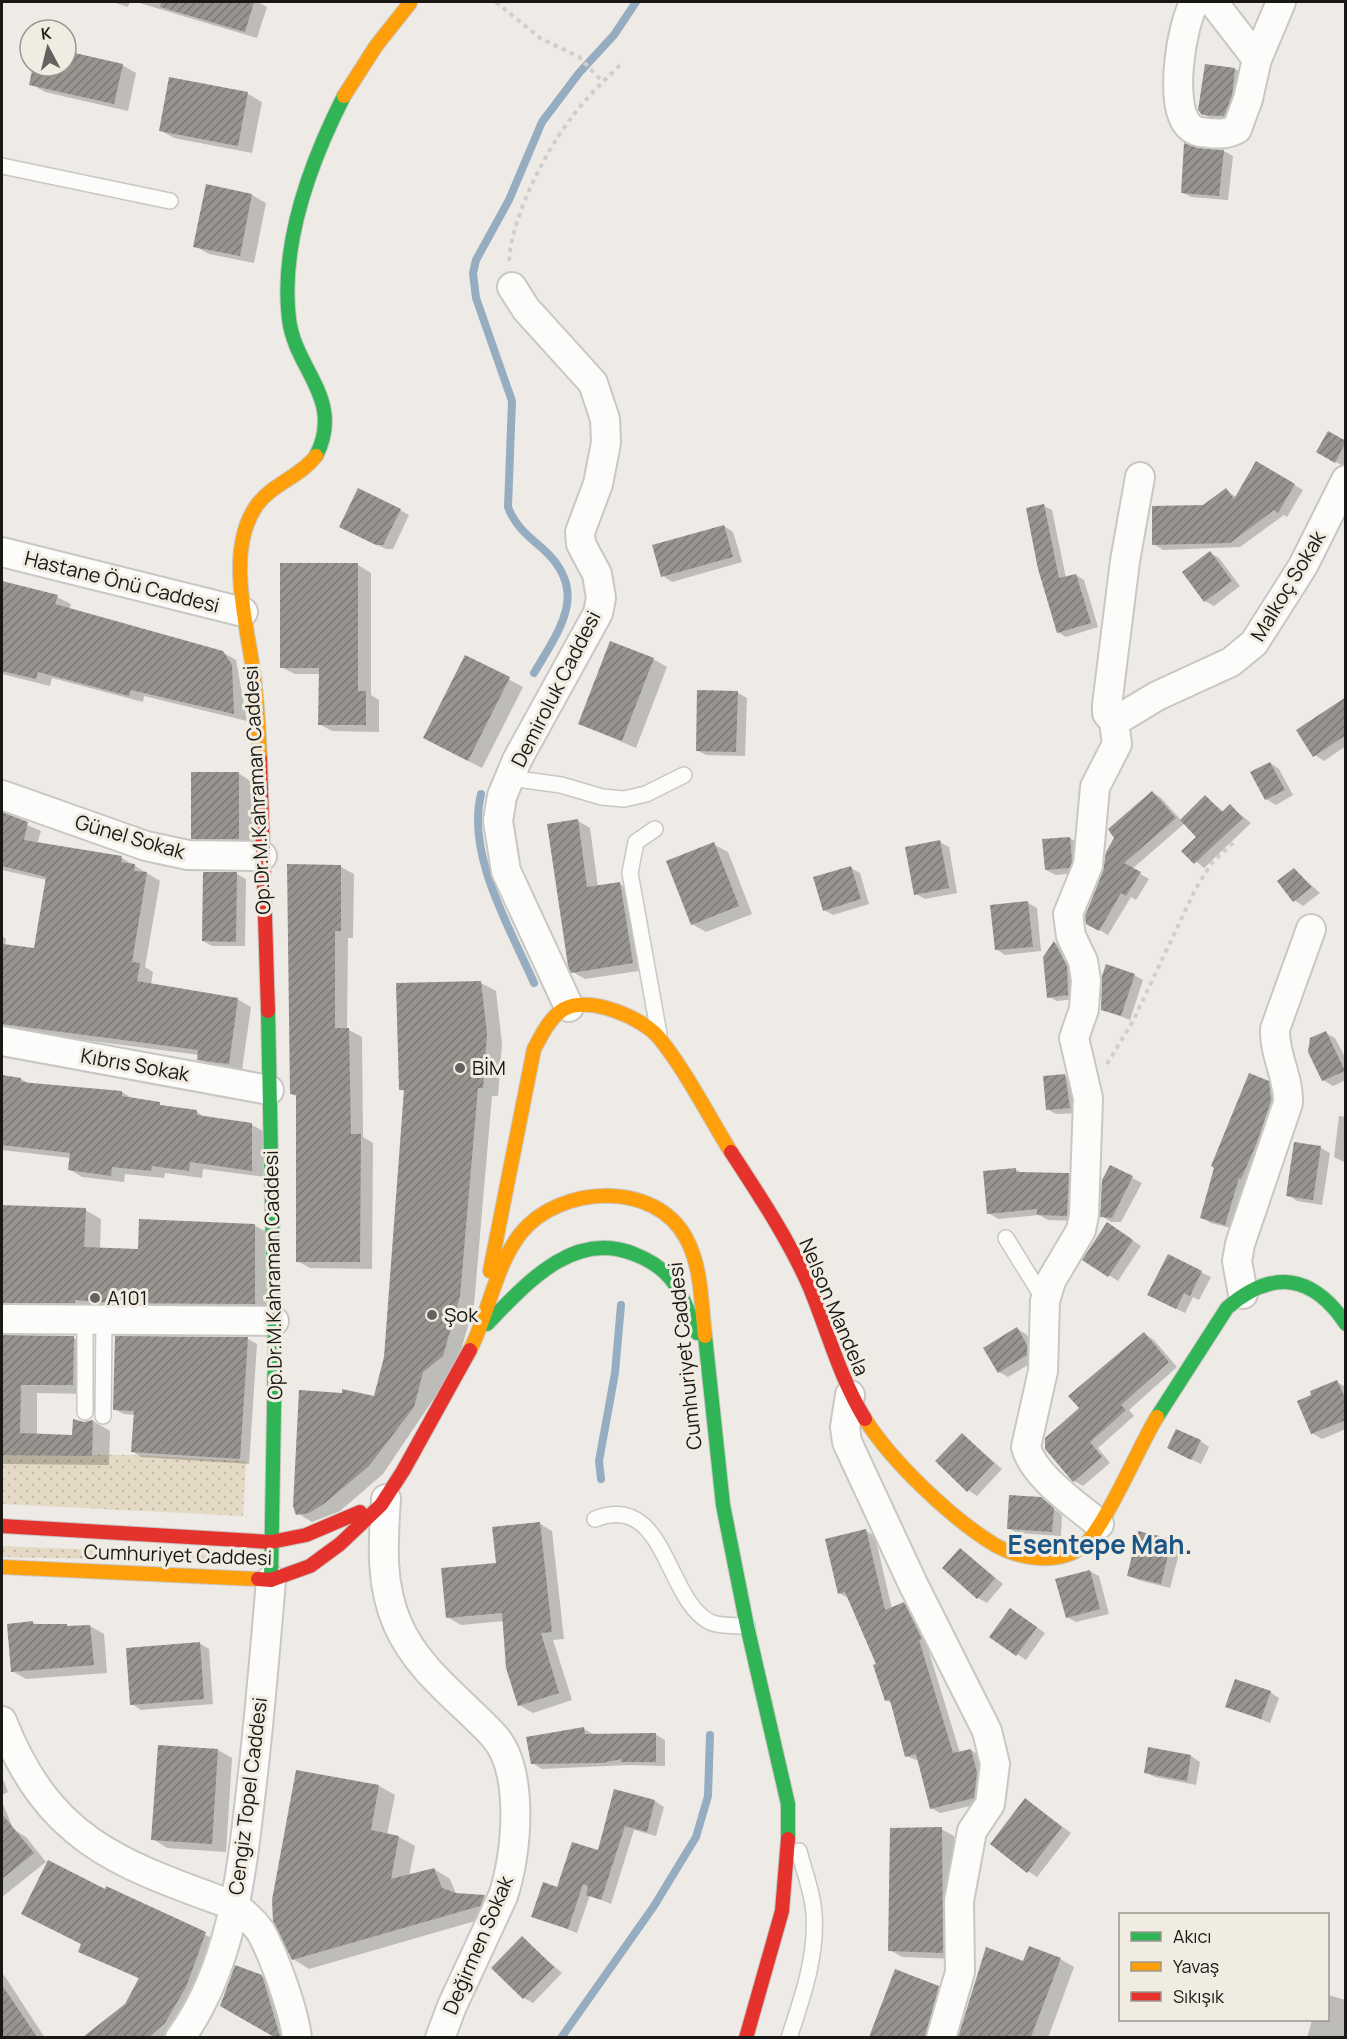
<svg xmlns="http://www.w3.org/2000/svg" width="1347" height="2039" font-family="Manrope,sans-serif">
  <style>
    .grass { fill: url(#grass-dots) }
    .shadow { fill: #0003 }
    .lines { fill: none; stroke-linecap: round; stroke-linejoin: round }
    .stream { stroke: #96acc1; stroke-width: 8 }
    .building { fill: url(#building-hatch) }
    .lane-casing { stroke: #c9c7c3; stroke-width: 18 }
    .street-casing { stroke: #c9c7c3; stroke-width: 32 }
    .fast-casing { stroke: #c9c7c3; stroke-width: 16 }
    .slow-casing { stroke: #c9c7c3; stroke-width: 16 }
    .jam-casing { stroke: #c9c7c3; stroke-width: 16 }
    .path { stroke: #d0cfcd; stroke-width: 4; stroke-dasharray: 4.5 4.5; stroke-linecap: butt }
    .lane { stroke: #fcfcfb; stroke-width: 15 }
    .street { stroke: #fcfcfb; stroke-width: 28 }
    .fast { stroke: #30b455; stroke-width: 14 }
    .slow { stroke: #ff9f0a; stroke-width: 14 }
    .jam { stroke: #e5322d; stroke-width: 14 }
    .poi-dot { fill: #64625e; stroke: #f1ece2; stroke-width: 2 }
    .labels { text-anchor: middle; stroke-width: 6; stroke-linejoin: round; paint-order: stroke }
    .street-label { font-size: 20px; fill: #1a1814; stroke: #f1ece2 }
    .poi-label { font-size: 20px; fill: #1a1814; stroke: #f1ece2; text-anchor: start }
    .district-label { font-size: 26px; font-weight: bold; fill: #1b5586; stroke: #f1ece2 }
  </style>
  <defs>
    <pattern id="grass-dots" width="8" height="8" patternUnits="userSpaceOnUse" patternTransform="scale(1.5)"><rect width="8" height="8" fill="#e4d9c4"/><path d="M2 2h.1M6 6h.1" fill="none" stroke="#c3baa8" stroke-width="1.8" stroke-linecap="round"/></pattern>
    <pattern id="building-hatch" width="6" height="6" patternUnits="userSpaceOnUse" patternTransform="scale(1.5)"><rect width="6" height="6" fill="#989591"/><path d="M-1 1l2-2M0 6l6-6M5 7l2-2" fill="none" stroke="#7b7975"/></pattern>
  </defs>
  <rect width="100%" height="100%" fill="#eeebe6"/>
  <path class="grass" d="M20 1454 131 1455 246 1461 243 1516 2 1504V1455Z
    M2 1546 231 1555 233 1562 2 1557Z"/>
  <path class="shadow" d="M113 2H130L128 7Z
    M136 2H258L267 7 257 38Z
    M66 52 122 65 136 73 128 111 45 92 31 84 35 66H66Z
    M1206 65 1235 69 1244 74 1233 121 1213 120 1203 114Z
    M248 94 262 102 252 153 174 138 160 130Z
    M1198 150 1224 151 1233 156 1228 200 1191 197 1182 192Z
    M252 195 266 203 254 263 209 254 195 246Z
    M1329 433 1346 443 1345 467 1318 452Z
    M1256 463 1303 490 1287 517 1284 515 1240 547 1163 550 1154 544 1226 490 1236 497Z
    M1044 506 1052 510 1066 578 1076 575 1084 580 1098 627 1066 637 1058 632Z
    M400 510 409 515 393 549H386L350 532Z
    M724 526 733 532 742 562 672 582 663 576Z
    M1210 553 1219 558 1240 586 1214 606 1205 601Z
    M358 565 371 573V695L379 700V732L332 731 319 724 320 674H295L281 667Z
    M2 582 57 597 71 604 69 610 222 652 236 660 247 721 144 696 143 702 52 678 50 686 2 674Z
    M466 657 523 687 482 768 439 746Z
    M653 659 667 667 636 748 580 724Z
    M738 693 747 698 745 756 706 755 697 750Z
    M1346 707V746L1324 761 1315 755Z
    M1270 763 1279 769 1293 795 1276 805 1266 799 1252 772Z
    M238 773 252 782 253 846H207L193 838Z
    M1152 792 1161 798 1181 820 1205 797 1224 812 1230 806 1251 823 1204 868 1184 851 1198 837 1185 823 1132 869 1149 879 1136 900 1131 897 1108 935 1087 923Z
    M2 814 41 831 37 844 122 858 160 881 145 967 153 972 151 985 237 999 251 1007 242 1070 212 1066 199 1059V1055L8 1030 2 1026V936L6 939 5 946 36 950 47 880 2 870Z
    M578 821 590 828 598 887 620 884 632 891 645 970 585 979 573 972Z
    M1069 838 1079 843 1078 873 1056 875 1046 870Z
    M940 842 949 847 957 893 925 899 916 894Z
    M713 844 728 852 752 914 706 932 692 924Z
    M289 865 341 867 354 874 353 938H348L347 1029 362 1037 363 1137 373 1143 372 1269 310 1268 297 1261 298 1097 292 1094Z
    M851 868 860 873 869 904 833 915 824 910Z
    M1294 870 1320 893 1303 906 1294 900Z
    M237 874 246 879 245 946H212L203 941Z
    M1028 903 1037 908 1041 951 1005 955 996 949Z
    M1056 943 1064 948 1075 972 1076 999 1057 1001 1049 997 1045 958Z
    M1134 975 1143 980 1130 1020 1102 1009Z
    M481 983 496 991 502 1043 498 1096H492L474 1305 457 1364 383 1474 340 1511 312 1522 297 1513 375 1398 386 1357 405 1092 400 1089Z
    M1326 1033 1335 1038 1346 1059V1080L1333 1086 1323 1080Z
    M2 1070V1076L21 1079 30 1084 122 1092 135 1100 197 1112 208 1119 252 1125 265 1132V1177L203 1169 202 1178 165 1173 164 1178 125 1174 124 1182 82 1177 69 1169 71 1158 2 1150Z
    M1065 1076 1074 1081 1079 1113 1056 1114 1047 1109Z
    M1268 1082 1277 1088 1251 1183 1234 1229 1211 1223 1202 1218Z
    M1339 1116 1346 1117V1163L1334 1157Z
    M1296 1144 1321 1148 1330 1153 1322 1205 1297 1201 1288 1195Z
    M1110 1167 1142 1183 1121 1222H1111L1102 1216Z
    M1015 1169 1022 1173 1069 1174 1078 1180 1076 1221 1048 1220 1039 1215 998 1219 989 1213Z
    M2 1206 85 1210 101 1219 100 1249 139 1251 254 1225 270 1234V1313L2 1307Z
    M1116 1229 1141 1246 1118 1281 1084 1260Z
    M1168 1256 1211 1277 1199 1300 1193 1297 1185 1313 1158 1300Z
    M1017 1329 1026 1334 1036 1351V1360L1008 1377 999 1372Z
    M1144 1334 1154 1340 1177 1367 1129 1410 1134 1416 1098 1448 1110 1463 1083 1486 1074 1481 1045 1445 1046 1438 1081 1408Z
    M2 1337 74 1338 91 1347 90 1394 37 1393V1435L74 1436 84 1423 93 1421 110 1431 109 1465 2 1464Z
    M117 1338 248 1339 257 1344 249 1464 141 1457 132 1451 135 1415 124 1414 114 1409Z
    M1337 1382 1346 1387V1429L1322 1439 1312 1433Z
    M963 1435 1002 1469 977 1496 968 1490Z
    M1200 1441 1209 1447 1201 1464 1178 1453Z
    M1041 1499 1062 1515 1061 1536 1017 1533 1008 1528Z
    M539 1523 552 1531 564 1639 553 1640 572 1700 533 1713 519 1705 504 1621 461 1625 447 1617Z
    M866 1531 875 1536 892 1609 903 1604 913 1609 930 1644 927 1645 960 1753 971 1750 980 1756 983 1803 940 1813 931 1808 919 1761 906 1756 892 1704 887 1700 878 1665 848 1598 839 1593Z
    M1139 1533 1172 1541 1181 1546 1170 1588 1138 1580 1128 1575Z
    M961 1549 1003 1584 987 1603 978 1598Z
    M1089 1571 1099 1576 1109 1614 1076 1622 1067 1617Z
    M1019 1615 1045 1633 1026 1660 1017 1654Z
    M32 1623 54 1627 90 1626 104 1634 107 1673 26 1679 12 1671Z
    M199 1643 209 1649 213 1704 141 1710 132 1704Z
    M1270 1692 1279 1698 1270 1723 1227 1706Z
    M584 1729 593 1734H655L665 1740V1766L628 1765 542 1769 532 1763Z
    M159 1746 218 1750 232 1758 226 1852 167 1848 153 1839Z
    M1191 1756 1200 1762 1196 1785 1155 1777 1145 1772Z
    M2 1776 8 1792 2 1795Z
    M379 1786 395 1795 387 1835 399 1837 415 1846 409 1876 434 1869 450 1879 456 1894 485 1897 500 1906 496 1915 309 1969 293 1959Z
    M615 1791 655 1801 664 1807 656 1836 634 1830 611 1904 590 1895 577 1933 533 1916 558 1889 599 1852Z
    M1026 1800 1071 1833 1037 1877 1028 1871Z
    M2 1801 13 1829 26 1837 46 1862 2 1897Z
    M941 1829 954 1836 955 1959 902 1957 890 1950Z
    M106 1891 219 1941 171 2038H84L126 2005 140 1979 80 1951Z
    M522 1938 562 1973 533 2003 524 1998Z
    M987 1949 1024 1963 1060 1959 1074 1967 1048 2038H960Z
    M895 1971 952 1995 942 2038H870Z
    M2 1973 6 1978 45 2038H2Z
    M261 1976 271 1982 287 2038H277L222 2006Z
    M1328 1995 1346 2000V2038H1307L1312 2020H1328Z"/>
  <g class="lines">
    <path class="stream" d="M534 673C560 629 590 591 543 549 528 536 515 526 508 507L512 401 476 298 473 273 476 260 509 200 542 122 579 73 614 35 636 2
      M481 794C466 855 510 928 534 983
      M601 1479 599 1461 615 1373 621 1305
      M561 2038 654 1906 696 1837 708 1796 710 1735"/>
  </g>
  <path class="building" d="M161 2H254L245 32 160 7Z
    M66 51 123 64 114 104 29 85 33 66H66Z
    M1205 64 1235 68 1232 96 1224 116 1202 115 1198 110Z
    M169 77 248 92 238 146 159 131Z
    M1184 143 1198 148 1224 150 1219 196 1181 193Z
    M206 184 252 194 240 256 193 247Z
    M1328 431 1346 441 1335 463 1316 452Z
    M1256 461 1295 484 1278 513 1274 510 1230 543 1152 545V506L1203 505 1226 488 1234 499Z
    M358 488 401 509 383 545H376L339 527Z
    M1044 504 1059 578 1076 574 1091 623 1057 633 1038 569 1026 508Z
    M724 525 733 557 661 577 652 545Z
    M1210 551 1232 581 1204 602 1182 572Z
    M280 563H358V691H366V725H318L319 668H280Z
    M2 581 58 595 55 604 223 651 232 665 234 714 131 690 129 696 38 672 36 679 2 671Z
    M610 641 654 658 622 741 578 724Z
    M465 655 510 677 468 761 423 738Z
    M697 690 738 691 736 752 696 751Z
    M1346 697V735L1313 757 1296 730Z
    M1270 762 1285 790 1265 800 1250 772Z
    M191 772H239V839H191Z
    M1152 791 1176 818 1124 863 1141 872 1126 896 1121 893 1099 931 1086 924 1085 916 1103 871 1106 852 1114 838 1108 829Z
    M1205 795 1222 812 1230 804 1243 818 1194 864 1181 851 1196 837 1180 820Z
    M2 812 28 822 24 840 122 856 121 862 135 864 134 871 147 872 132 962 140 963 137 981 238 998 229 1064 197 1060 198 1050 2 1024 3 944 34 948 46 877 2 866Z
    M578 819 587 887 620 882 633 963 571 973 568 966 547 824Z
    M1070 837 1072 862 1069 868 1045 870 1042 839Z
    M940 840 949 888 914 895 905 847Z
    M714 842 739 906 691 925 666 861Z
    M287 864 341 865V931H335V1028H349L351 1134H361L360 1262H296V1095L290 1094Z
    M851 866 861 899 823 911 813 877Z
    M1294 868 1312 887 1293 902 1277 881Z
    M203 872H237L236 942 202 941Z
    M1028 901 1033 947 995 950 990 905Z
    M1054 941 1067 966 1068 995 1047 998 1043 957Z
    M1106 964 1135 974 1121 1016 1101 1010 1102 976Z
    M481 981 487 1034 483 1088H478L460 1296 443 1356 423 1372 414 1407 369 1466 325 1503 309 1513 296 1515 293 1506 299 1390 342 1393V1389L374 1396 384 1357 404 1090H399L396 983Z
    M1326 1031 1345 1071 1322 1081 1308 1052 1310 1038Z
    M1249 1073 1269 1081 1271 1101 1257 1142 1241 1179 1239 1178 1225 1225 1200 1218 1214 1168 1211 1166Z
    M1065 1074 1070 1108 1046 1110 1043 1076Z
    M2 1075 21 1078V1082L122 1091V1096L160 1102V1105L197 1110V1115L252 1123V1171L190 1162 189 1171 152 1166 151 1171 112 1167 111 1176 68 1170 70 1153 2 1145Z
    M1294 1142 1321 1146 1313 1200 1286 1196Z
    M1110 1165 1133 1176 1112 1218 1100 1217 1102 1180Z
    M1016 1168V1172L1069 1173 1067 1216 1037 1215V1209L987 1214 983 1171Z
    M2 1205 86 1208 84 1247 138 1249 139 1219 255 1224V1304L117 1303 75 1300V1303H2Z
    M1107 1222 1133 1240 1108 1277 1082 1260Z
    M1168 1254 1202 1271 1190 1296 1184 1293 1176 1309 1147 1295Z
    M1017 1327 1027 1345V1355L998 1373 983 1348Z
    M1144 1332 1169 1362 1121 1405 1126 1410 1090 1442 1102 1457 1073 1482 1045 1449V1438L1079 1408 1068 1396Z
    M2 1335 74 1336 73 1385H21L20 1433 72 1435 73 1419 84 1422 93 1420 92 1456 2 1455Z
    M115 1336 248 1337 240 1459 131 1452 134 1411 113 1410Z
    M1337 1380 1346 1400V1420L1311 1434 1297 1401 1311 1395 1310 1391Z
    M1176 1429 1201 1440 1191 1460 1167 1448Z
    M962 1433 994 1463 967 1492 935 1461Z
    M1009 1495 1041 1497 1054 1508 1052 1532 1007 1529Z
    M540 1522 552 1632 541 1633 559 1693 518 1706 506 1668 502 1613 446 1618 441 1568 496 1563 492 1527Z
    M866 1529 885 1610 904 1602 922 1639 919 1640 953 1753 971 1749 977 1773 974 1798 930 1809 916 1754 905 1757 890 1700 885 1701 873 1665 876 1664 845 1592 838 1594 825 1539Z
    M1138 1531 1172 1539 1161 1584 1127 1576Z
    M960 1548 995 1578 977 1599 942 1568Z
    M1090 1570 1100 1609 1066 1618 1055 1579Z
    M1010 1608 1037 1627 1016 1656 989 1637Z
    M33 1621V1624H67V1626L90 1625 94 1665 11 1672 7 1624Z
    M200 1642 204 1699 130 1705 126 1648Z
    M1235 1679 1271 1691 1261 1719 1225 1707Z
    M584 1727 585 1734 656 1733V1762H621L622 1759 602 1763 531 1764 526 1737Z
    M158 1745 218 1749 212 1844 151 1840Z
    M1148 1747 1191 1755 1187 1781 1144 1773Z
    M296 1770 379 1785 371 1830 399 1836 391 1879 434 1868 442 1888 456 1893 485 1895 480 1906 292 1960 273 1921 272 1900Z
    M614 1789 655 1800 647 1832 625 1826 601 1900 586 1895 588 1886 583 1884 568 1929 531 1917 543 1882 557 1887 572 1842 598 1850Z
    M1025 1798 1062 1827 1027 1873 990 1844Z
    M2 1814 34 1853 2 1879Z
    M942 1827 943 1953 888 1951 890 1828Z
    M48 1860 105 1889 106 1886 206 1932 186 1987 165 2023 149 2037H83L125 2004 139 1978 78 1952 81 1944 21 1914Z
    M522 1936 554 1967 523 1999 491 1968Z
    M1029 1946 1061 1958 1031 2037H958L986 1947 1023 1961Z
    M235 1965 262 1975 280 2037H274L220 2006Z
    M895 1969 939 1986 925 2037H869Z
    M2 1985 37 2037H2Z"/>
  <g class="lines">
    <g class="lane-casing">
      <path id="lane" d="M2 166 170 201
        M510 778 561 785 602 797 624 799 646 794 684 775
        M655 829 636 842 630 873 659 1034
        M1006 1238 1045 1301
        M85 1320V1412
        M103 1416 104 1319
        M595 1519C666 1491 665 1599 710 1622 721 1627 735 1625 747 1626
        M789 2038C802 1998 817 1957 814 1914 813 1893 804 1871 799 1851"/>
    </g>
    <g class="street-casing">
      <path id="street" d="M1195 2C1181 24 1169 104 1188 125 1194 132 1201 132 1209 133 1220 134 1228 134 1237 129L1248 99 1257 59 1281 2
        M1213 2 1257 59
        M512 287 526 309 593 383 605 419 606 443 598 484 580 532 581 544 597 574 601 598 598 613 517 760 502 796 498 821 506 871 569 1007
        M2 552 243 612
        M1114 722 1157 696 1231 662 1254 643 1303 566 1346 480
        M2 795 146 846 188 855 262 856
        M2 1041 269 1090
        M1243 1294 1237 1261 1240 1244 1288 1103C1289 1077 1274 1055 1275 1029L1311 929
        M2 1319 274 1321
        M850 1395 845 1427 847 1442 913 1584 987 1731 995 1764 990 1804 972 1831 959 1901 960 1972 941 2038
        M386 1499C383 1543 380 1585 398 1625 418 1671 462 1701 494 1736 525 1771 517 1855 503 1896L452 2006 440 2038
        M1099 1524C1077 1505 1033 1476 1026 1447L1043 1371 1045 1301 1051 1281 1081 1230 1084 1215 1088 1098 1074 1038 1084 1009 1086 980 1083 961 1071 936 1068 914 1088 865 1095 787 1117 744 1114 722 1107 713V705L1125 561 1140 477
        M2 1721C50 1843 120 1864 235 1906 244 1913 254 1922 261 1932 274 1956 294 2011 297 2038
        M180 2038C230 1970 241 1879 250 1799 259 1726 265 1653 271 1580"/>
    </g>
    <g class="fast-casing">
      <path id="fast" d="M316 456C345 399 295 370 289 319 280 244 311 161 344 96
        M268 1011 275 1351 271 1580
        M487 1324C525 1285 573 1229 634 1254 650 1260 664 1269 674 1283 684 1298 690 1316 697 1333
        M705 1336 723 1505 747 1626 788 1804V1839
        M1157 1417 1227 1308C1273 1268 1313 1275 1346 1324"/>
    </g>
    <g class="slow-casing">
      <path id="slow" d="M344 96 376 46 410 3
        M260 759C259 732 257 704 254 677 248 626 224 551 257 505 272 484 300 477 316 456
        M490 1271 534 1049C542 1035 549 1018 564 1009 589 995 644 1018 660 1039 687 1073 708 1115 731 1152
        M470 1350C489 1313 495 1266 521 1233 560 1185 655 1180 686 1238 702 1267 701 1304 705 1336
        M865 1419C891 1461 952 1519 995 1545 1020 1559 1058 1565 1082 1547 1104 1530 1139 1446 1157 1417
        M2 1567 258 1579"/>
    </g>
    <g class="jam-casing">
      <path id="jam" d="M260 759 268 1011
        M731 1152C759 1195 789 1240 810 1288 828 1332 840 1378 865 1419
        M2 1526 271 1542 306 1535 360 1512
        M258 1579 271 1580 310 1566 340 1544 381 1505 403 1471 470 1350
        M746 2038 782 1911 788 1839"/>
    </g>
    <path class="path" d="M496 2 540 38 579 57 603 82
      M509 261C512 212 552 137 585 101 596 88 608 77 620 65
      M1107 1064 1133 1021 1195 890 1211 864 1234 842"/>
    <use href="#lane" class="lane"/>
    <use href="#street" class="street"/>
    <use href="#fast" class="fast"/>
    <use href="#slow" class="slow"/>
    <use href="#jam" class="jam"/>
  </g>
  <g class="poi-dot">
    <circle cx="460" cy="1068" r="6"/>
    <circle cx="95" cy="1298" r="6"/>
    <circle cx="432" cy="1315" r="6"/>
  </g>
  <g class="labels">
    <g class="street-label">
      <text transform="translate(122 582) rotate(14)" y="7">Hastane Önü Caddesi</text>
      <text transform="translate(1288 586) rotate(-59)" y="7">Malkoç Sokak</text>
      <text transform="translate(556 689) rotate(-63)" y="7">Demiroluk Caddesi</text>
      <text transform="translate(257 790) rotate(-93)" y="7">Op.Dr.M.Kahraman Caddesi</text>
      <text transform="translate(130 837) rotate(16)" y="7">Günel Sokak</text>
      <text transform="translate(135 1065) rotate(10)" y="7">Kıbrıs Sokak</text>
      <text transform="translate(273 1275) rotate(-91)" y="7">Op.Dr.M.Kahraman Caddesi</text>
      <text transform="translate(834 1307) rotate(67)" y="7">Nelson Mandela</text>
      <text transform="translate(685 1356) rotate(-96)" y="7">Cumhuriyet Caddesi</text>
      <text transform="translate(178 1555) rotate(2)" y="7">Cumhuriyet Caddesi</text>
      <text transform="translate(248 1796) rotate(-83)" y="7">Cengiz Topel Caddesi</text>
      <text transform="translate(478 1945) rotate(-67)" y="7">Değirmen Sokak</text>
    </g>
    <g class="poi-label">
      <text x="472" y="1075">BİM</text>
      <text x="107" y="1305">A101</text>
      <text x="444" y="1322">Şok</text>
    </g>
    <g class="district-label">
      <text x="1100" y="1554">Esentepe Mah.</text>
    </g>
  </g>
  <rect width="1347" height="2039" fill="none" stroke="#1a1814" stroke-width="6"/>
  <rect x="1119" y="1913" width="210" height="108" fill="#f1ece2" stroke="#9b9790" stroke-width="1.5"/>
  <rect x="1131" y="1932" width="30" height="9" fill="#30b455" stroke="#9b9790" stroke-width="1.5"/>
  <text x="1173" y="1943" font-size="18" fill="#1a1814">Akıcı</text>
  <rect x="1131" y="1962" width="30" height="9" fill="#ff9f0a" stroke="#9b9790" stroke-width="1.5"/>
  <text x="1173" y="1973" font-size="18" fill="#1a1814">Yavaş</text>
  <rect x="1131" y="1992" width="30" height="9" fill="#e5322d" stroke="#9b9790" stroke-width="1.5"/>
  <text x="1173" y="2003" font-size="18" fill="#1a1814">Sıkışık</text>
  <g transform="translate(48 48) rotate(353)"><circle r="28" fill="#f1ece2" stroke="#9b9790" stroke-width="1.5"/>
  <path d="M0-4.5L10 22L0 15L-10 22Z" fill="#64625e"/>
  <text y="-9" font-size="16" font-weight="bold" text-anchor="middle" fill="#1a1814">K</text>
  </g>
</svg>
